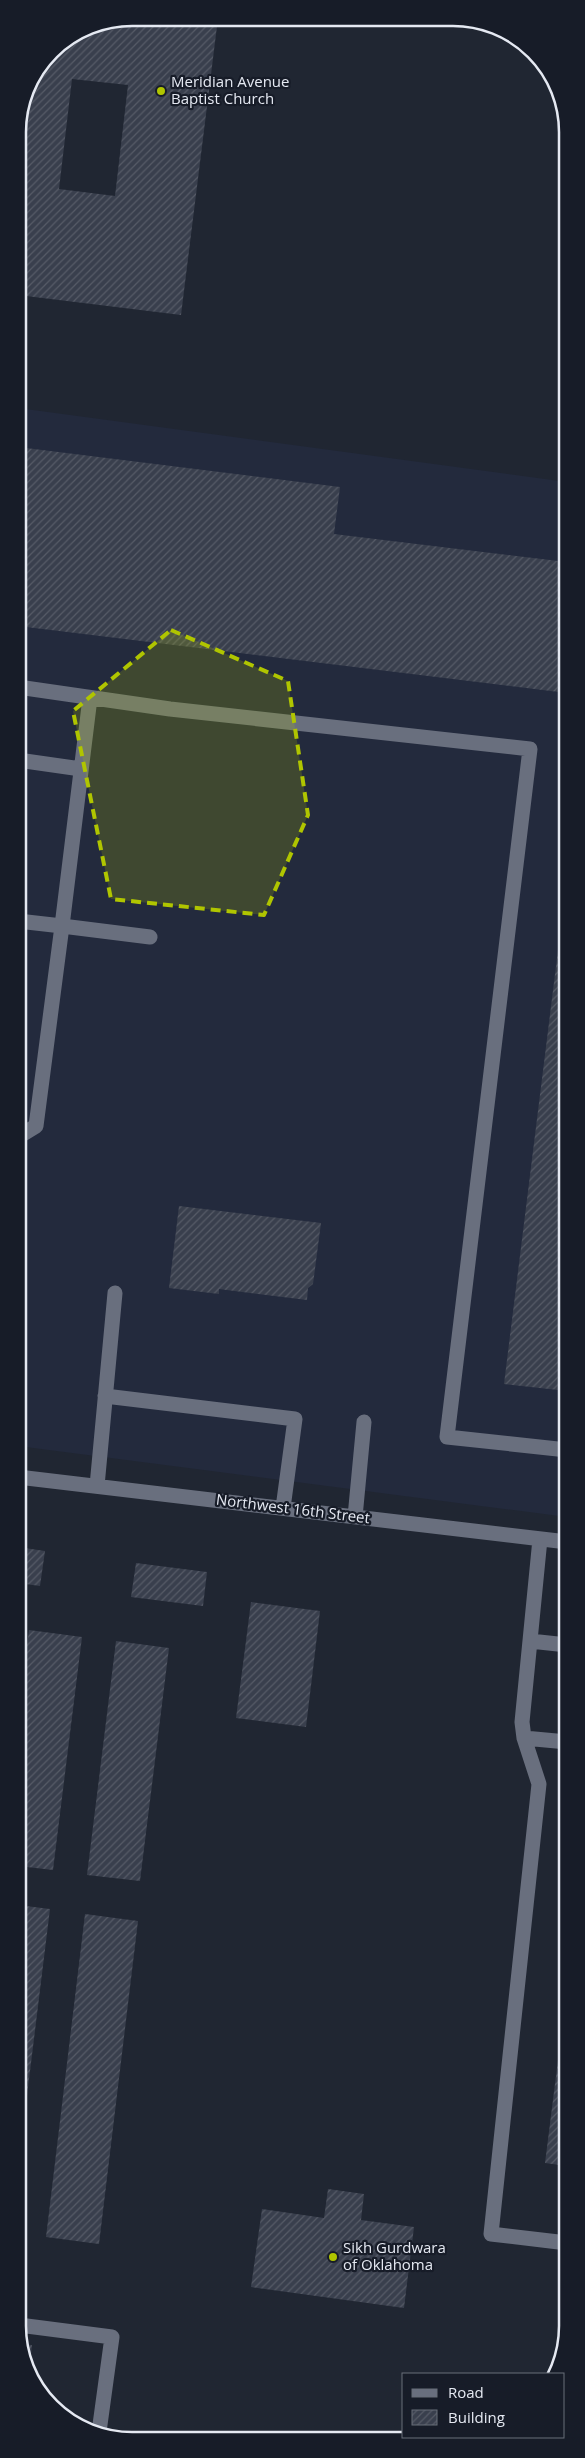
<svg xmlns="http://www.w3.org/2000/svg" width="585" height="2458" font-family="'Open Sans',sans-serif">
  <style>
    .built { fill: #232a3d }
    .building { fill: url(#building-hatch); fill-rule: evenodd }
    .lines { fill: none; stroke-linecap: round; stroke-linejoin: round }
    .minor { stroke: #696f7e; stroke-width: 15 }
    .marked { fill: #b0c500; fill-opacity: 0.2; stroke: #b0c500; stroke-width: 4; stroke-dasharray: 10 6; stroke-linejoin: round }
    .poi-dot { fill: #b0c500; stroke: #171c28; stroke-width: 2 }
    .labels { text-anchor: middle; stroke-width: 4.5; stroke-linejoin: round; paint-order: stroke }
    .poi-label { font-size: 15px; fill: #e5e9f2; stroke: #171c28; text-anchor: start }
    .street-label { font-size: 15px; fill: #e5e9f2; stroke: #171c28 }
    .rim { fill: none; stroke: #e5e9f2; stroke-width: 2.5 }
  </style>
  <defs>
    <pattern id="building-hatch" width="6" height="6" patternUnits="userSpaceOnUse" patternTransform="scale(1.25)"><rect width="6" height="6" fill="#393f4d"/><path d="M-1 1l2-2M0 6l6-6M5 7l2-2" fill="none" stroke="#565b67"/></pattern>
  </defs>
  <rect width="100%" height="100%" fill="#202632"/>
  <path class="built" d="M18 408 567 482V1517L18 1446Z"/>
  <path class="building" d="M133 18H218L181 315 18 295V125L26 88 51 51 89 26ZM72 79 128 85 115 196 59 189Z
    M18 447 340 487 334 534 567 562V693L18 626Z
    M566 886H567V1391L504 1384Z
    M18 1195H26L19 1246H18Z
    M179 1206 321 1223 313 1284 308 1288 307 1300 219 1289V1294L169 1288Z
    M18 1547 45 1551 40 1586 18 1583Z
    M136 1563 207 1572 203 1606 131 1597Z
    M251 1602 320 1611 306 1727 236 1718Z
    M29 1630 82 1637 53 1870 18 1866V1715Z
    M116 1641 169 1648 140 1881 87 1875Z
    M18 1905 50 1909 20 2152H18Z
    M85 1914 138 1921 99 2244 46 2237Z
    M566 1997H567V2166L545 2163Z
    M328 2189 364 2194 361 2220 414 2227 404 2308 251 2287 262 2209 324 2218Z
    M20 2344 32 2345 30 2363Z"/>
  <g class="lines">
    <path class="minor" d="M18 687 170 709 530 749 447 1437 567 1450
      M18 760 81 769
      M18 921 62 926 90 698
      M18 1137 36 1126 62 926 150 937
      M105 1396 295 1419 283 1508
      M18 1477 567 1542
      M97 1486 115 1293
      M355 1517 364 1422
      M540 1539 522 1722 524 1738 539 1784 491 2234 567 2243
      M530 1641 567 1645
      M524 1738 567 1742
      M19 2325 112 2337 99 2432"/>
  </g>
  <path class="marked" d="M171 630 288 681 308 815 264 915 111 899 73 711Z"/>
  <g class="poi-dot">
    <circle cx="161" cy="91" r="5"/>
    <circle cx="333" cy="2257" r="5"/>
  </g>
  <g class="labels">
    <g class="poi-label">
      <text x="171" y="87">Meridian Avenue<tspan x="171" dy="17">Baptist Church</tspan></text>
      <text x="343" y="2253">Sikh Gurdwara<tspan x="343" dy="17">of Oklahoma</tspan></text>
    </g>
    <g class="street-label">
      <text transform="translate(293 1509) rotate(7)" y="5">Northwest 16th Street</text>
    </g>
  </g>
  <path d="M0 0H585V2458H0ZM132 26H453A106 106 0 0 1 559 132V2326A106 106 0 0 1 453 2432H132A106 106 0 0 1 26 2326V132A106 106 0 0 1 132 26Z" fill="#171c28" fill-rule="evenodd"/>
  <path class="rim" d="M132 26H453A106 106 0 0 1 559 132V2326A106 106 0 0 1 453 2432H132A106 106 0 0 1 26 2326V132A106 106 0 0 1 132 26Z"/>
  <rect x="402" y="2373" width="162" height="65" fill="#171c28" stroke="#696e79"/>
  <rect x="412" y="2389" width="25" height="8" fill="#696f7e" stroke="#696e79"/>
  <text x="448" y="2398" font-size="15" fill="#e5e9f2">Road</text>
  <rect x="412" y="2410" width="25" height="15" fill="url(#building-hatch)" stroke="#696e79"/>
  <text x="448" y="2423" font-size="15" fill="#e5e9f2">Building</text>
</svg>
